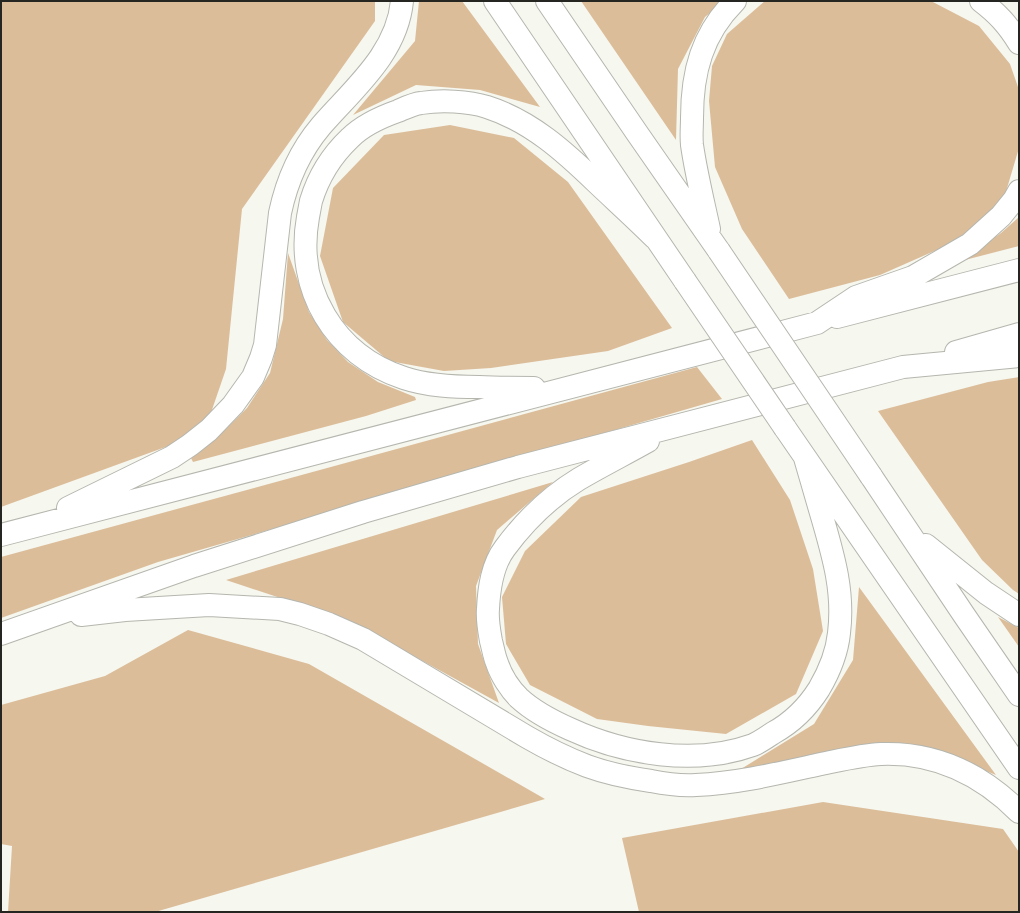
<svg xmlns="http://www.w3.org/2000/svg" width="1020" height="913" font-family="Commissioner,sans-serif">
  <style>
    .green { fill: #dcbd9a }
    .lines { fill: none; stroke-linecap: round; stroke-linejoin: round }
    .highway-casing { stroke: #b5b6ae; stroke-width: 24 }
    .highway { stroke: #fff; stroke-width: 22 }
    .highway-bridge-casing { stroke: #b5b6ae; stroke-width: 24; stroke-linecap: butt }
    .highway-bridge { stroke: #fff; stroke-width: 22 }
  </style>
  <rect width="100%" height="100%" fill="#f6f7ef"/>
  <path class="green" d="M1 1H375V21L242 209 226 369 204 433 1 507Z
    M419 1H462L540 107 480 90 416 85 353 115 415 41Z
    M581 1H724L705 17 678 69 676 140Z
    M765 1H931L979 26 1010 64 1019 90V148L1005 195 973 234 880 275 789 299 742 229 715 167 709 101 712 66 727 34Z
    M450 125 514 138 568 182 672 328 608 351 491 368 444 371 389 361 343 322 320 256 333 188 384 135Z
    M1019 217V246L961 261 1001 233Z
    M288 253 309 312 327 340 348 362 378 382 415 397 416 400 366 416 193 462 191 458 220 435 247 408 270 373 283 319Z
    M697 367 722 399 158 562 1 618V557Z
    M1019 377V594L1013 590 982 560 878 411 988 382Z
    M752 440 790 500 813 569 823 631 796 694 726 734 648 726 597 719 530 685 506 644 502 597 525 551 581 497 689 462Z
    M553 482 497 530 476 586 478 644 499 703 350 621 226 580Z
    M859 587 996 775 929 748 857 747 741 769 814 724 853 660Z
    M998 617 1019 628V647Z
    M188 630 309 664 545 799 155 912H8L12 846 1 844V705L105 676Z
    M823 802 1003 829 1019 852V912H639L622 838Z"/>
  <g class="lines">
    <g class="highway-casing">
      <path id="highway" d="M495 1 685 281
        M547 1 637 133 719 251
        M981 1C998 14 1008 25 1019 43
        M709 229C703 201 696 173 692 145 691 136 692 127 692 118 692 72 702 34 735 1
        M837 317 1019 270
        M956 352 1019 334
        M534 388C516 388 497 388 479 387 454 387 428 386 404 378 334 355 295 289 308 217 309 212 310 206 311 201 318 178 332 155 350 138 363 125 381 117 398 111 405 108 413 104 421 103 441 100 468 101 487 107 531 121 565 152 597 183 616 201 636 219 655 238
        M785 428 1019 768
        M648 441C625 454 601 466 579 479 551 496 525 521 505 548 492 565 489 588 488 609 487 620 489 630 491 641 493 648 494 656 497 663 501 675 510 689 519 698 533 711 552 721 570 729 624 754 695 766 753 745 760 742 767 737 773 733 793 722 807 708 819 689 829 672 837 653 839 633 844 593 834 558 823 520 817 499 811 479 805 458
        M871 476 964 615 1019 695
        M68 508 172 457 190 445 209 430 233 405 253 377 261 358 265 345 280 213C287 180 299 152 321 126 353 89 397 54 402 1
        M1 535 817 323 856 297 913 277 970 244 1001 216 1014 200 1019 191
        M926 545 986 593 1019 615
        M81 615 125 610 209 605 280 609 300 614 329 624 363 639 527 737C546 748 566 758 587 766 606 773 630 778 651 781 666 784 681 786 696 785 739 783 780 773 821 764 841 760 861 755 881 754 935 752 981 774 1019 812
        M1 634 194 566 363 512 518 467 903 367 1019 356"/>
    </g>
    <use href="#highway" class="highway"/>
    <g class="highway-bridge-casing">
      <path id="highway-bridge" d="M719 251 871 476
        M685 281 785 428"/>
    </g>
    <use href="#highway-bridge" class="highway-bridge"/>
  </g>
  <rect width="1020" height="913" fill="none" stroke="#252522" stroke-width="4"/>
</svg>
